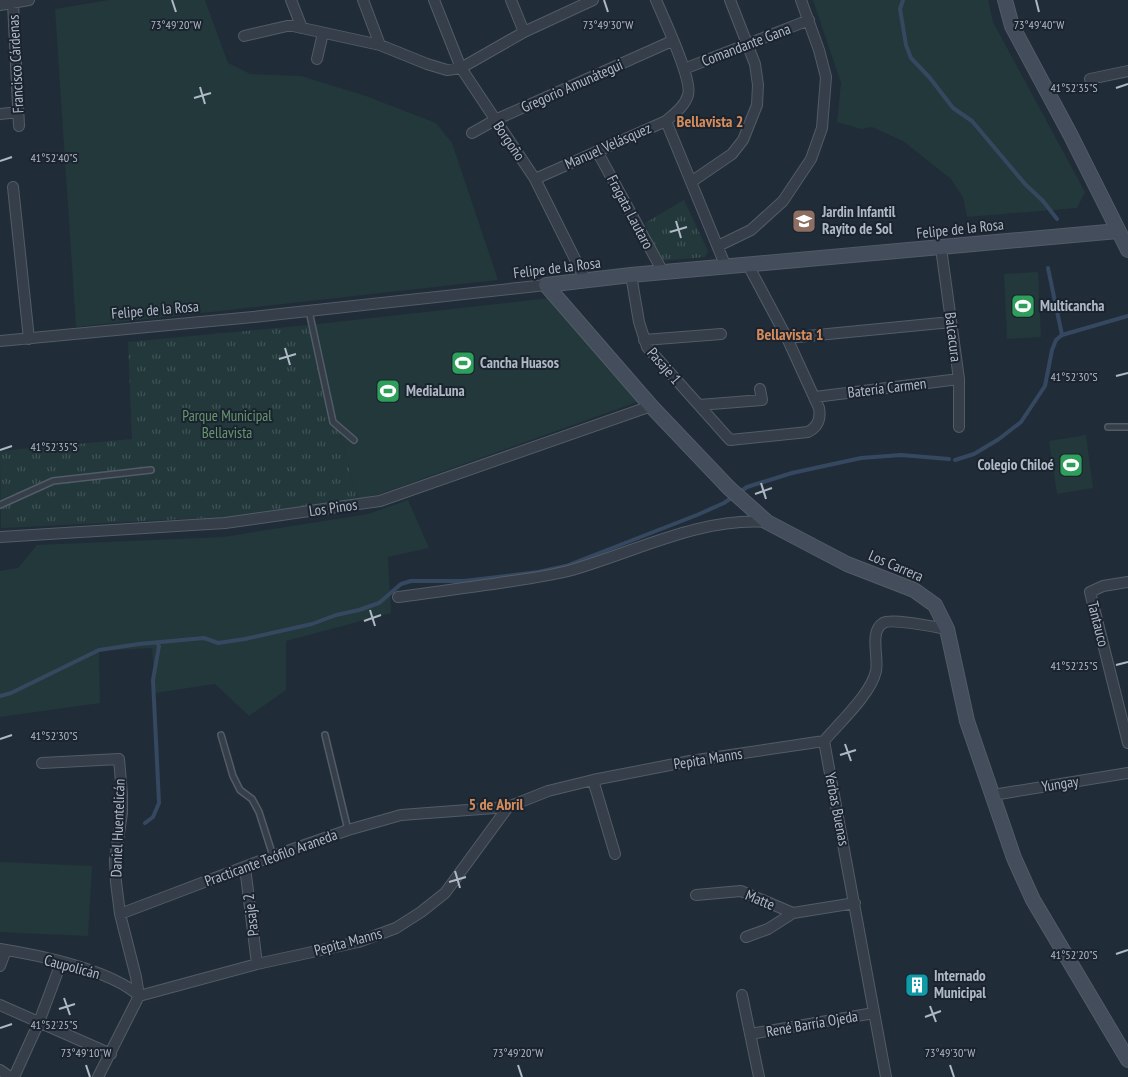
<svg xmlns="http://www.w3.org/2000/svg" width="1128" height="1077" font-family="'PT Sans Narrow',sans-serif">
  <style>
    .grass { fill: #23383a }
    .park { fill: url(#park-tufts) }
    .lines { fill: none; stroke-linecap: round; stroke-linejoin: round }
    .stream { stroke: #354860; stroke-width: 4 }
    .lane-casing { stroke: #525c67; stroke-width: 8 }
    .street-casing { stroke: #525c67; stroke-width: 12 }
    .secondary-casing { stroke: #525c67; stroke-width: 16 }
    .lane { stroke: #353e49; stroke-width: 5 }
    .street { stroke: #353e49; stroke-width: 10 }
    .secondary { stroke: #434d5c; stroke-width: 14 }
    .ticks { fill: none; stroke: #afb9c6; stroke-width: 2 }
    .labels { text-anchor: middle; stroke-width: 4; stroke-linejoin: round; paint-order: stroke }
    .street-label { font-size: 15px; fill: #afb9c6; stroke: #1a232e }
    .poi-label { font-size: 15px; font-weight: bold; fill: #afb9c6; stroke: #1a232e; text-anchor: start }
    .park-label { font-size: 15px; fill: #669670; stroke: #1a232e }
    .neighbourhood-label { font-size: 16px; font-weight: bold; fill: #d48c5c; stroke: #1a232e }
    .ticks-label { font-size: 12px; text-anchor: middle; fill: #afb9c6; stroke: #1a232e; stroke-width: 4; stroke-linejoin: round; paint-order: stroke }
  </style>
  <defs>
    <pattern id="park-tufts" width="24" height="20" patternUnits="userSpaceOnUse" patternTransform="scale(1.25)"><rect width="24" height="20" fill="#23383a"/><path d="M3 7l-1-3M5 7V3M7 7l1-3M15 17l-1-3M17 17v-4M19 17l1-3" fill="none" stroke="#405355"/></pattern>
  </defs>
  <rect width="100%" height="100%" fill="#212c39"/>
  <path class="grass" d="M109 0H205L228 63 250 74 301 76 366 96 436 123 452 143 498 280 76 327 55 9Z
    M813 0H988L993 22 1085 192 1077 208 967 217 963 197 951 179 903 141 872 127 861 129 837 122 841 83Z
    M1038 272 1041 337 1007 339 1004 274Z
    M550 298 640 401 380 494 358 499 309 325Z
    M1086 435 1093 488 1057 494 1049 441Z
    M408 500 429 548 388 557 391 613 286 641V690L249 716 215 684 155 693 152 648 99 651 100 703 0 717V571L18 568 37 545 223 537 368 514Z
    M0 862 92 866 88 936 0 932Z"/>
  <path class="park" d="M684 200 708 251 705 257 661 261 645 223Z
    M309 325 358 499 225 517 1 528 0 451 132 439 128 342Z"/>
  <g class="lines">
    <path class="stream" d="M903 0 900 9 906 45 911 58 930 78 953 108 972 121 1025 184 1043 201 1057 219
      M1048 268 1062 335
      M955 460 974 454 999 439 1021 422 1045 386 1052 350 1056 340 1062 335 1128 316
      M0 696 11 693 99 650 139 644 204 638 218 643 245 639 312 624 336 615 359 610 379 603 401 584 411 581H464L538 572 566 566 697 515 724 503 747 487 792 473 861 458 901 455 949 459
      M145 823 153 817 159 803 153 680 159 646 157 643"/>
    <g class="lane-casing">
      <path id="lane" d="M309 311 333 422 354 440
        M1108 427H1128
        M0 505 53 481 151 470
        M221 735 233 776 240 790 252 799 259 812 273 856
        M325 735 348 830"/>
    </g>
    <g class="street-casing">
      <path id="street" d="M291 0 302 28
        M363 0 380 45
        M434 0 461 68 535 179 586 281
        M511 0 524 32
        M13 3 19 126
        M0 5 29 0
        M244 36 287 26H293L380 45 427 64 447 70 461 68 524 32 593 0
        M317 59 323 33
        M684 69 809 20
        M1090 79 1128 71
        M0 114 19 112
        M666 121 726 267
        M472 133 495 120 672 41
        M597 151 663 272
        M535 179 666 121C674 114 685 106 688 95 693 80 663 17 656 0
        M691 182 732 154 743 140 757 105 758 85 755 64 730 0
        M13 187 29 339
        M718 246 751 230 783 201 811 159 822 128 826 77 819 50 801 0
        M941 248 959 379V427
        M631 275 639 322 647 347 730 440 808 432C818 427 821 419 819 408L787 338 748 265
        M787 338 951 322
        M644 340 721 334
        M0 341 253 317 546 285
        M815 397 959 379
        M699 405 762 400 760 389
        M0 537 225 523 380 501 651 406
        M1128 582 1103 586 1090 592 1128 743
        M398 597C430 593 462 588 493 584 518 580 544 577 568 571 633 553 699 517 767 522
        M824 741 886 1077
        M824 741C839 723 871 694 876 671 879 657 869 632 883 623 892 618 935 627 947 629
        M42 763 119 759 122 794V813L115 860 116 882 120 914
        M593 780 615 854
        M993 795 1128 773
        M245 867 257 964
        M696 895 741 891 793 913 855 903
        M746 937 768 929 793 913
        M0 949C38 955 112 970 139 996
        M0 966 6 950
        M742 995 759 1077
        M139 996 257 964 358 942 396 928 421 912 445 893 508 807 548 791 593 780 690 761 824 741
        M139 996 136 977 120 914 273 856 348 830 401 815 508 807
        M0 1005 111 1054
        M750 1034 874 1013
        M0 1070 10 1077
        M14 1077 39 1022 61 963
        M98 1077 139 996"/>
    </g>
    <g class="secondary-casing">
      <path id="secondary" d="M1005 0 1012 26 1070 134 1128 250
        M546 285 651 406 729 488 767 522 847 564 914 590 935 605 947 629 967 721 1014 858 1033 900 1128 1060
        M546 285 631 275 1118 231"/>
    </g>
    <use href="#lane" class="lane"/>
    <use href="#street" class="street"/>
    <use href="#secondary" class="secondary"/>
  </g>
  <path class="ticks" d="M172 0 176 12M604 0 608 12M1036 0 1039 12M200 87 205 104M1116 88 1128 84M194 98 211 93M0 161 12 157M676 221 681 238M670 232 687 227M285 348 290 365M279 359 296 354M1116 376 1128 373M0 450 12 446M761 483 766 499M755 494 772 488M370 610 375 626M364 621 381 615M1116 665 1128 662M0 739 12 735M845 744 851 761M840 755 856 750M455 871 460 888M449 882 466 877M1116 954 1128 950M64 998 70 1015M930 1006 936 1022M59 1009 75 1004M925 1017 941 1011M0 1028 12 1024M86 1065 90 1077M518 1065 522 1077M950 1065 954 1077"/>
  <defs>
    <g id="school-square" transform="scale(1.25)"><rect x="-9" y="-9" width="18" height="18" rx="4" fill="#8d6e63" stroke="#1a232e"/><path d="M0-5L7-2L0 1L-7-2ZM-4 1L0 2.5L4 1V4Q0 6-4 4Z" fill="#fff"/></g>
    <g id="stadium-square" transform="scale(1.25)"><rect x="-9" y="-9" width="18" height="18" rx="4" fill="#2e9e5b" stroke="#1a232e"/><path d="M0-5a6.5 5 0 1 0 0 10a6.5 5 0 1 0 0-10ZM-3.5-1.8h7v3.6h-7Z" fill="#fff"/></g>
    <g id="building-square" transform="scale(1.25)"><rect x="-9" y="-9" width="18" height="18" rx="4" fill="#0f9aa8" stroke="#1a232e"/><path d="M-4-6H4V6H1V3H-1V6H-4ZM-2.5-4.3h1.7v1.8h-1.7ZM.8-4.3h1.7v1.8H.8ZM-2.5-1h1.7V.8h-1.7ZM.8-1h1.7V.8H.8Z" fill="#fff"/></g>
  </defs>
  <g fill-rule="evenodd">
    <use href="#school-square" x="804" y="221"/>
    <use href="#stadium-square" x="1023" y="306"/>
    <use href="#stadium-square" x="463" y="363"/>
    <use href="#stadium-square" x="388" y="391"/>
    <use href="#stadium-square" x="1071" y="465"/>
    <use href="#building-square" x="917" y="985"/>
  </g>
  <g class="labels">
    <g class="street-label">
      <text transform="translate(746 45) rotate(-21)" y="5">Comandante Gana</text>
      <text transform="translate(16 64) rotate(-93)" y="5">Francisco Cárdenas</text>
      <text transform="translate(572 86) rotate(-24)" y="5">Gregorio Amunátegui</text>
      <text transform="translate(509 141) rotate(56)" y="5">Borgoño</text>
      <text transform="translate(608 146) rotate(-24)" y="5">Manuel Velásquez</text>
      <text transform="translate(630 212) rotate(62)" y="5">Fragata Lautaro</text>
      <text transform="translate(960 229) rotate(-6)" y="5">Felipe de la Rosa</text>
      <text transform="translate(557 268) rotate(-7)" y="5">Felipe de la Rosa</text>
      <text transform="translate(155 310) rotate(-5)" y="5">Felipe de la Rosa</text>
      <text transform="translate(953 337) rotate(83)" y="5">Balcacura</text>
      <text transform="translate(664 366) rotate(49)" y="5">Pasaje 1</text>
      <text transform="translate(887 388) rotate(-7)" y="5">Batería Carmen</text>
      <text transform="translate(333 508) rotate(-8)" y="5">Los Pinos</text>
      <text transform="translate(896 566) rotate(23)" y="5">Los Carrera</text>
      <text transform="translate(1098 624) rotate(76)" y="5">Tantauco</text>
      <text transform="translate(708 759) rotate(-9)" y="5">Pepita Manns</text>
      <text transform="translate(1060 784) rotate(-9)" y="5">Yungay</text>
      <text transform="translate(837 809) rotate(79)" y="5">Yerbas Buenas</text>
      <text transform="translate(118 828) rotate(-88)" y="5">Daniel Huentelicán</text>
      <text transform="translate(271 858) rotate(-20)" y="5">Practicante Teófilo Araneda</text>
      <text transform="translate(760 900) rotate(22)" y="5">Matte</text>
      <text transform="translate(251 915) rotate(-97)" y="5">Pasaje 2</text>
      <text transform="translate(348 942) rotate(-15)" y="5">Pepita Manns</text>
      <text transform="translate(72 967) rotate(15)" y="5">Caupolicán</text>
      <text transform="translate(812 1024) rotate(-10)" y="5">René Barría Ojeda</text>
    </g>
    <g class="poi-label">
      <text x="822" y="217">Jardin Infantil<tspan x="822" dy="17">Rayito de Sol</tspan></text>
      <text x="1040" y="311">Multicancha</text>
      <text x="480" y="368">Cancha Huasos</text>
      <text x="406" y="396">MediaLuna</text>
      <text x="1054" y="470" text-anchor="end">Colegio Chiloé</text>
      <text x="934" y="981">Internado<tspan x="934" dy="17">Municipal</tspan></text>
    </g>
    <g class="park-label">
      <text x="227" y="421">Parque Municipal<tspan x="227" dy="17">Bellavista</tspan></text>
    </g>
    <g class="neighbourhood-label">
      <text x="710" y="127">Bellavista 2</text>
      <text x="790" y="340">Bellavista 1</text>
      <text x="496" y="810">5 de Abril</text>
    </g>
  </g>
  <g class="ticks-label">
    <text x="176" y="29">73°49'20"W</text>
    <text x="608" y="29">73°49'30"W</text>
    <text x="1039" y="29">73°49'40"W</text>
    <text x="1074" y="92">41°52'35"S</text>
    <text x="54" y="162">41°52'40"S</text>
    <text x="1074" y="381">41°52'30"S</text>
    <text x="54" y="451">41°52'35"S</text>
    <text x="1074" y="670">41°52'25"S</text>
    <text x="54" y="740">41°52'30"S</text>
    <text x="1074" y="959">41°52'20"S</text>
    <text x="54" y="1029">41°52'25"S</text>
    <text x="86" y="1057">73°49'10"W</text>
    <text x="518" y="1057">73°49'20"W</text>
    <text x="950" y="1057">73°49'30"W</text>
  </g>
</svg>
